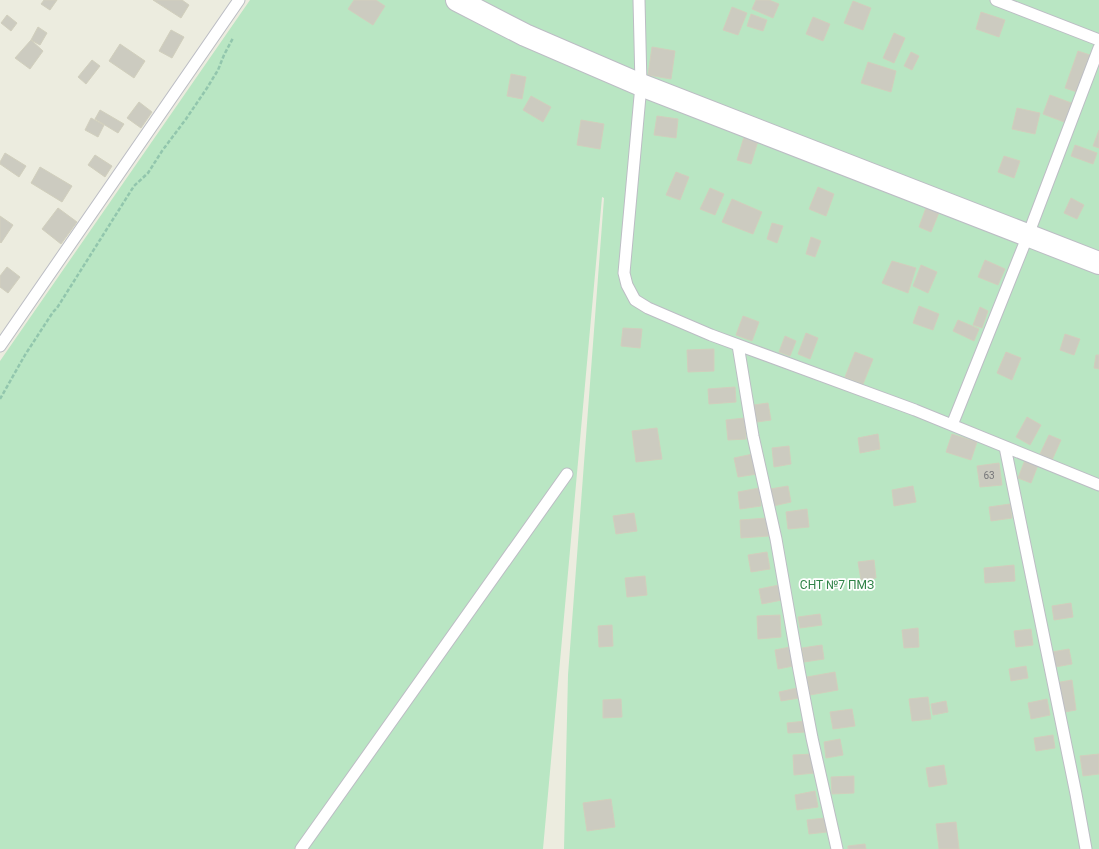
<svg xmlns="http://www.w3.org/2000/svg" width="1099" height="849" font-family="Roboto,sans-serif">
  <style>
    .green { fill: #b9e6c3 }
    .building { fill: #cccbc0; stroke: #d1cfbd }
    .lines { fill: none; stroke-linecap: round; stroke-linejoin: round }
    .lane-casing { stroke: #bcbdc4; stroke-width: 13 }
    .street-casing { stroke: #bcbdc4; stroke-width: 24 }
    .path { stroke: #92c6ad; stroke-width: 2.5; stroke-dasharray: 4 2; stroke-linecap: butt }
    .lane { stroke: #fff; stroke-width: 11 }
    .street { stroke: #fff; stroke-width: 22 }
    .labels { text-anchor: middle; stroke-width: 3.5; stroke-linejoin: round; paint-order: stroke }
    .number-label { font-size: 10px; fill: #757679 }
    .park-label { font-size: 12px; fill: #2e8246; stroke: #fff }
  </style>
  <rect width="100%" height="100%" fill="#ececdf"/>
  <path class="green" d="M250 0H1099V849H564L568 675 604 198 602 197 543 849H0V361Z"/>
  <path class="building" d="M44 0H57L50 10 41 4Z
    M153 0H182L189 5 181 18Z
    M354 0H376L385 6 373 25 348 9Z
    M756 0H769L779 4 773 18 752 9Z
    M853 1 871 8 863 30 844 23Z
    M732 7 747 13 738 35 723 30Z
    M981 12 1005 20 999 37 976 29Z
    M751 14 767 20 763 31 747 26Z
    M7 15 17 23 11 31 1 23Z
    M813 17 830 24 823 41 806 34Z
    M38 27 47 33 40 45 31 40Z
    M171 30 184 37 172 58 159 51Z
    M894 33 905 38 894 63 883 58Z
    M31 40 43 51 30 69 15 58Z
    M120 44 145 61 134 78 109 61Z
    M652 47 675 51 671 79 648 75Z
    M1078 51 1093 56 1080 93 1065 88Z
    M911 52 919 56 912 70 904 66Z
    M92 60 100 66 86 84 78 77Z
    M868 62 896 71 891 92 861 83Z
    M511 74 526 77 522 99 507 96Z
    M1050 95 1074 104 1067 123 1043 114Z
    M531 96 551 107 543 122 523 110Z
    M139 102 152 112 141 128 127 118Z
    M1017 108 1040 113 1035 134 1012 129Z
    M100 110 124 124 118 133 95 119Z
    M657 116 678 119 676 138 654 135Z
    M91 118 104 125 98 137 85 130Z
    M581 120 604 124 600 149 577 145Z
    M1099 130V148L1093 146Z
    M744 137 758 141 751 164 737 160Z
    M1075 145 1097 153 1093 164 1071 156Z
    M5 153 26 166 19 177 0 164V162Z
    M95 155 112 166 105 177 88 165Z
    M1004 156 1020 161 1014 178 998 172Z
    M40 167 72 186 62 202 31 183Z
    M676 172 689 177 680 200 666 195Z
    M818 187 834 194 826 216 809 209Z
    M710 188 724 194 715 215 700 209Z
    M1071 198 1084 205 1077 219 1064 213Z
    M732 199 762 212 753 234 722 222Z
    M927 205 940 210 931 232 919 227Z
    M58 208 77 222 61 244 42 229Z
    M0 216 13 225 1 243 0 242Z
    M772 223 783 226 777 243 767 239Z
    M811 237 821 241 815 257 806 254Z
    M985 260 1005 269 998 285 978 277Z
    M892 261 916 268 908 293 882 283Z
    M921 265 937 272 928 293 913 286Z
    M7 267 20 277 8 293 0 287V276Z
    M919 306 939 314 933 330 913 323Z
    M980 307 988 311 982 328 973 325Z
    M743 316 759 322 752 341 736 335Z
    M958 320 979 329 974 341 953 331Z
    M623 328 642 329 640 348 621 346Z
    M806 333 818 338 810 359 798 354Z
    M1065 334 1080 339 1074 355 1060 350Z
    M785 336 796 341 790 356 779 352Z
    M714 349V371L688 372 687 350Z
    M855 352 873 359 863 384 845 377Z
    M1006 352 1021 358 1012 380 997 373Z
    M1096 355H1099V369L1094 368Z
    M735 387 736 402 709 404 708 389Z
    M768 403 771 420 757 422 754 405Z
    M1027 417 1041 425 1030 445 1016 437Z
    M745 418 746 439 728 440 726 420Z
    M657 428 662 459 636 462 632 431Z
    M878 434 880 449 860 453 858 438Z
    M952 434 977 442 971 460 946 452Z
    M1049 435 1061 440 1052 460 1040 454Z
    M789 446 791 464 774 467 772 448Z
    M753 454 757 474 738 477 734 458Z
    M1025 460 1038 465 1031 483 1018 478Z
    M999 463 1002 485 980 487 977 466Z
    M788 486 791 502 773 506 770 489Z
    M913 486 916 502 894 506 892 490Z
    M759 488 761 506 740 509 738 492Z
    M1010 504 1012 518 991 521 989 507Z
    M807 509 809 527 788 529 786 512Z
    M634 513 637 531 616 534 613 516Z
    M767 518 769 536 741 538 740 520Z
    M767 552 770 569 751 572 748 555Z
    M874 560 876 578 861 580 858 562Z
    M1014 565 1015 581 985 583 984 568Z
    M645 576 647 595 627 597 625 578Z
    M779 585 782 600 762 604 759 589Z
    M1071 603 1073 617 1054 620 1052 606Z
    M820 614 822 625 800 628 798 617Z
    M780 615 781 637 758 639 757 616Z
    M612 625 613 646 599 647 598 626Z
    M918 628 919 647 904 648 902 630Z
    M1031 629 1033 645 1016 647 1014 631Z
    M822 645 824 659 804 662 802 648Z
    M790 647 793 666 778 669 775 650Z
    M1069 649 1072 664 1055 667 1052 652Z
    M1026 666 1028 678 1011 681 1009 669Z
    M835 672 838 690 810 695 807 677Z
    M1072 680 1076 710 1059 713 1055 683Z
    M797 688 799 698 781 701 779 692Z
    M928 697 931 719 912 721 909 699Z
    M621 699 622 717 603 718V700Z
    M1047 699 1050 715 1031 719 1028 703Z
    M946 701 948 712 933 715 931 704Z
    M852 709 855 726 833 729 830 712Z
    M806 721V732L788 733 787 723Z
    M1053 735 1055 748 1036 751 1034 738Z
    M840 739 843 755 826 758 824 742Z
    M813 754 815 773 794 775 793 755Z
    M1099 754V774L1083 776 1080 756Z
    M944 765 947 784 929 787 926 768Z
    M854 776V793L832 794 831 777Z
    M815 791 818 807 797 810 795 795Z
    M611 799 615 827 587 831 583 803Z
    M825 818 827 832 809 834 807 820Z
    M956 822 959 849H939L936 824Z
    M865 844 866 849H848V846Z"/>
  <g class="lines">
    <g class="lane-casing">
      <path id="lane" d="M639 0 641 85 624 273 627 285 635 300 648 308 711 335 915 410 1099 485
        M996 0 1099 40
        M738 345 753 436 776 539 799 670 812 738 837 849
        M0 346 239 0
        M952 425 1028 235 1099 48
        M1005 447 1076 794 1086 849
        M301 849 567 474"/>
    </g>
    <g class="street-casing">
      <path id="street" d="M457 0 525 35 641 85 1099 263"/>
    </g>
    <path class="path" d="M0 399 25 355 53 312 57 308 134 186 148 173 162 151 186 119 207 88 218 70 224 55 233 38"/>
    <use href="#lane" class="lane"/>
    <use href="#street" class="street"/>
  </g>
  <g class="labels">
    <g class="number-label">
      <text x="989" y="479">63</text>
    </g>
    <g class="park-label">
      <text x="837" y="589">СНТ №7 ПМЗ</text>
    </g>
  </g>
</svg>
